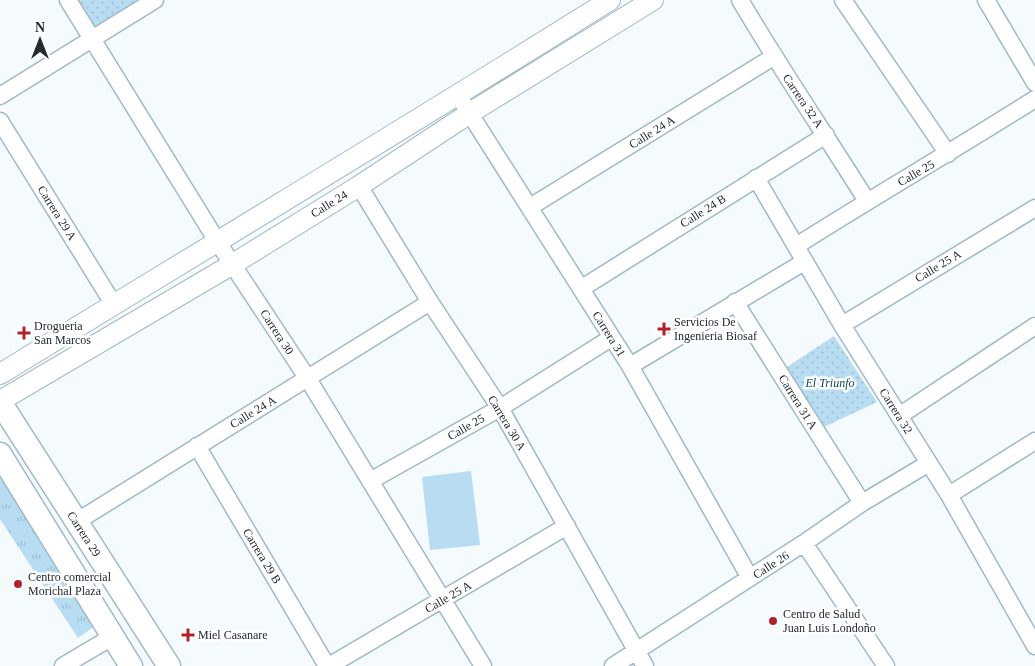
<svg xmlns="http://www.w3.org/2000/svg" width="1035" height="666" font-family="Georgia,serif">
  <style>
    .grass { fill: url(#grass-tufts) }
    .park { fill: url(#park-dots) }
    .pitch { fill: #b8ddf3 }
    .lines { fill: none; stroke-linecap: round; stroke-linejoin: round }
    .minor-casing { stroke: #a0b9c8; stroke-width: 19 }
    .tertiary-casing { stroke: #a0b9c8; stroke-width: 22 }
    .secondary-casing { stroke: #a0b9c8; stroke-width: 25 }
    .minor { stroke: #fff; stroke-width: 16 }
    .tertiary { stroke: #fff; stroke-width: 20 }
    .secondary { stroke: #fff; stroke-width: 22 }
    .poi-dot { fill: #b3222b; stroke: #fff; stroke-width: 2 }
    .labels { text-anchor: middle; stroke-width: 5; stroke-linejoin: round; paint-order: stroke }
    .street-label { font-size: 12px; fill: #202a30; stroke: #fff }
    .poi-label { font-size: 12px; fill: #202a30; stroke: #fff; text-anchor: start }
    .park-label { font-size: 12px; font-style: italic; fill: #10455e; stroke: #fff }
  </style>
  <defs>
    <pattern id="grass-tufts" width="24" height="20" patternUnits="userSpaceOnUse" patternTransform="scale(1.25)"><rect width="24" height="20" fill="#b8ddf3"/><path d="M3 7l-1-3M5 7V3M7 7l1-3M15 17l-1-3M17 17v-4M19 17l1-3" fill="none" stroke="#9ebed1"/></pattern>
    <pattern id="park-dots" width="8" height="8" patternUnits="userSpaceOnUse" patternTransform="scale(1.25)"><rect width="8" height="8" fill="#b8ddf3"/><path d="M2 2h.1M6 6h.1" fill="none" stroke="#9ebed1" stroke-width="1.8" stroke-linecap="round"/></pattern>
  </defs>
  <rect width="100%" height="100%" fill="#f5fafd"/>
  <path class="grass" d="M0 466 99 623 78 638 0 519Z"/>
  <path class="park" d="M76 0H141L98 28 93 27Z
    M834 336 877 402 824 427 787 367Z"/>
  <path class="pitch" d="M471 471 480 545 430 550 422 477Z"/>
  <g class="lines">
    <g class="minor-casing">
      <path id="minor" d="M68 0 217 241 308 379 483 666
        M740 0C780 68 825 134 867 201
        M843 0 948 154
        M986 0 1035 83
        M458 95 630 366 750 578
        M0 96 155 0
        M0 121 114 305
        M756 178 842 325 949 495 1035 646
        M359 186 430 302 500 408 645 666
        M530 207 773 57
        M796 246C875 196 956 149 1035 99
        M582 288 826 135
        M735 302 862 503
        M842 325 1035 208
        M630 366 804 262
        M899 416 1035 326
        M197 446 327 666
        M370 481 500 408 611 338
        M949 495 1035 441
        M76 522C194 448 313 376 430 302
        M804 543 886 666
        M63 666 112 637
        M329 666 567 526
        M613 666 804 543 862 503 929 463"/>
    </g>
    <g class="tertiary-casing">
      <path id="tertiary" d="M0 374C203 250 408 127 610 0
        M0 401 233 264 359 186 470 113 653 0"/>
    </g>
    <g class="secondary-casing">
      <path id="secondary" d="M0 402 169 666
        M0 454 131 666"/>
    </g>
    <use href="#minor" class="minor"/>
    <use href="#tertiary" class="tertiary"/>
    <use href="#secondary" class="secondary"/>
  </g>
  <g class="poi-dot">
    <path d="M661.5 321.5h5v5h5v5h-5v5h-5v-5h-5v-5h5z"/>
    <path d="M21.5 325.5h5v5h5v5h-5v5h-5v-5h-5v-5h5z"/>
    <circle cx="18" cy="584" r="5"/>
    <circle cx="773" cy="621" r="5"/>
    <path d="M185.5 627.5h5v5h5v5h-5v5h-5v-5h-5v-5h5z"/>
  </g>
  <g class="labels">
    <g class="street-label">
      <text transform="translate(803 101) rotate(56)" y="4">Carrera 32 A</text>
      <text transform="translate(652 132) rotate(-32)" y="4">Calle 24 A</text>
      <text transform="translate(916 173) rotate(-30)" y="4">Calle 25</text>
      <text transform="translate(329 204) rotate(-32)" y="4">Calle 24</text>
      <text transform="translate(703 211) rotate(-32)" y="4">Calle 24 B</text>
      <text transform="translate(57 213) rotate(58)" y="4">Carrera 29 A</text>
      <text transform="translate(938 266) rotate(-31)" y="4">Calle 25 A</text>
      <text transform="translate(277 332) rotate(57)" y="4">Carrera 30</text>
      <text transform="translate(609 334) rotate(58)" y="4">Carrera 31</text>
      <text transform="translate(798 402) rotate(58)" y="4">Carrera 31 A</text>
      <text transform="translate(896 411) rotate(58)" y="4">Carrera 32</text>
      <text transform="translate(253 412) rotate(-31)" y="4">Calle 24 A</text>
      <text transform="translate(507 423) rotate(59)" y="4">Carrera 30 A</text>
      <text transform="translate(466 427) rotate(-30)" y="4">Calle 25</text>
      <text transform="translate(84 534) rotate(57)" y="4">Carrera 29</text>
      <text transform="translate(262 556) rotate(59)" y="4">Carrera 29 B</text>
      <text transform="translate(771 565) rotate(-33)" y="4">Calle 26</text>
      <text transform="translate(448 597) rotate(-30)" y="4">Calle 25 A</text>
    </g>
    <g class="poi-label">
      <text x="674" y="326">Servicios De<tspan x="674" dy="14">Ingenieria Biosaf</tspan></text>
      <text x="34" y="330">Drogueria<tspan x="34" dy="14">San Marcos</tspan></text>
      <text x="28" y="581">Centro comercial<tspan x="28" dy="14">Morichal Plaza</tspan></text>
      <text x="783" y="618">Centro de Salud<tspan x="783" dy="14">Juan Luis Londoño</tspan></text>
      <text x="198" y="639">Miel Casanare</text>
    </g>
    <g class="park-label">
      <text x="830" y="387">El Triunfo</text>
    </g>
  </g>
  <g transform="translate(40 40)" stroke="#ffffff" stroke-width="4" paint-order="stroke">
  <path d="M0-4L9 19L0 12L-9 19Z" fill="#202a30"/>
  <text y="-8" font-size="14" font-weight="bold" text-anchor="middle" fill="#202a30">N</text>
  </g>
</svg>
